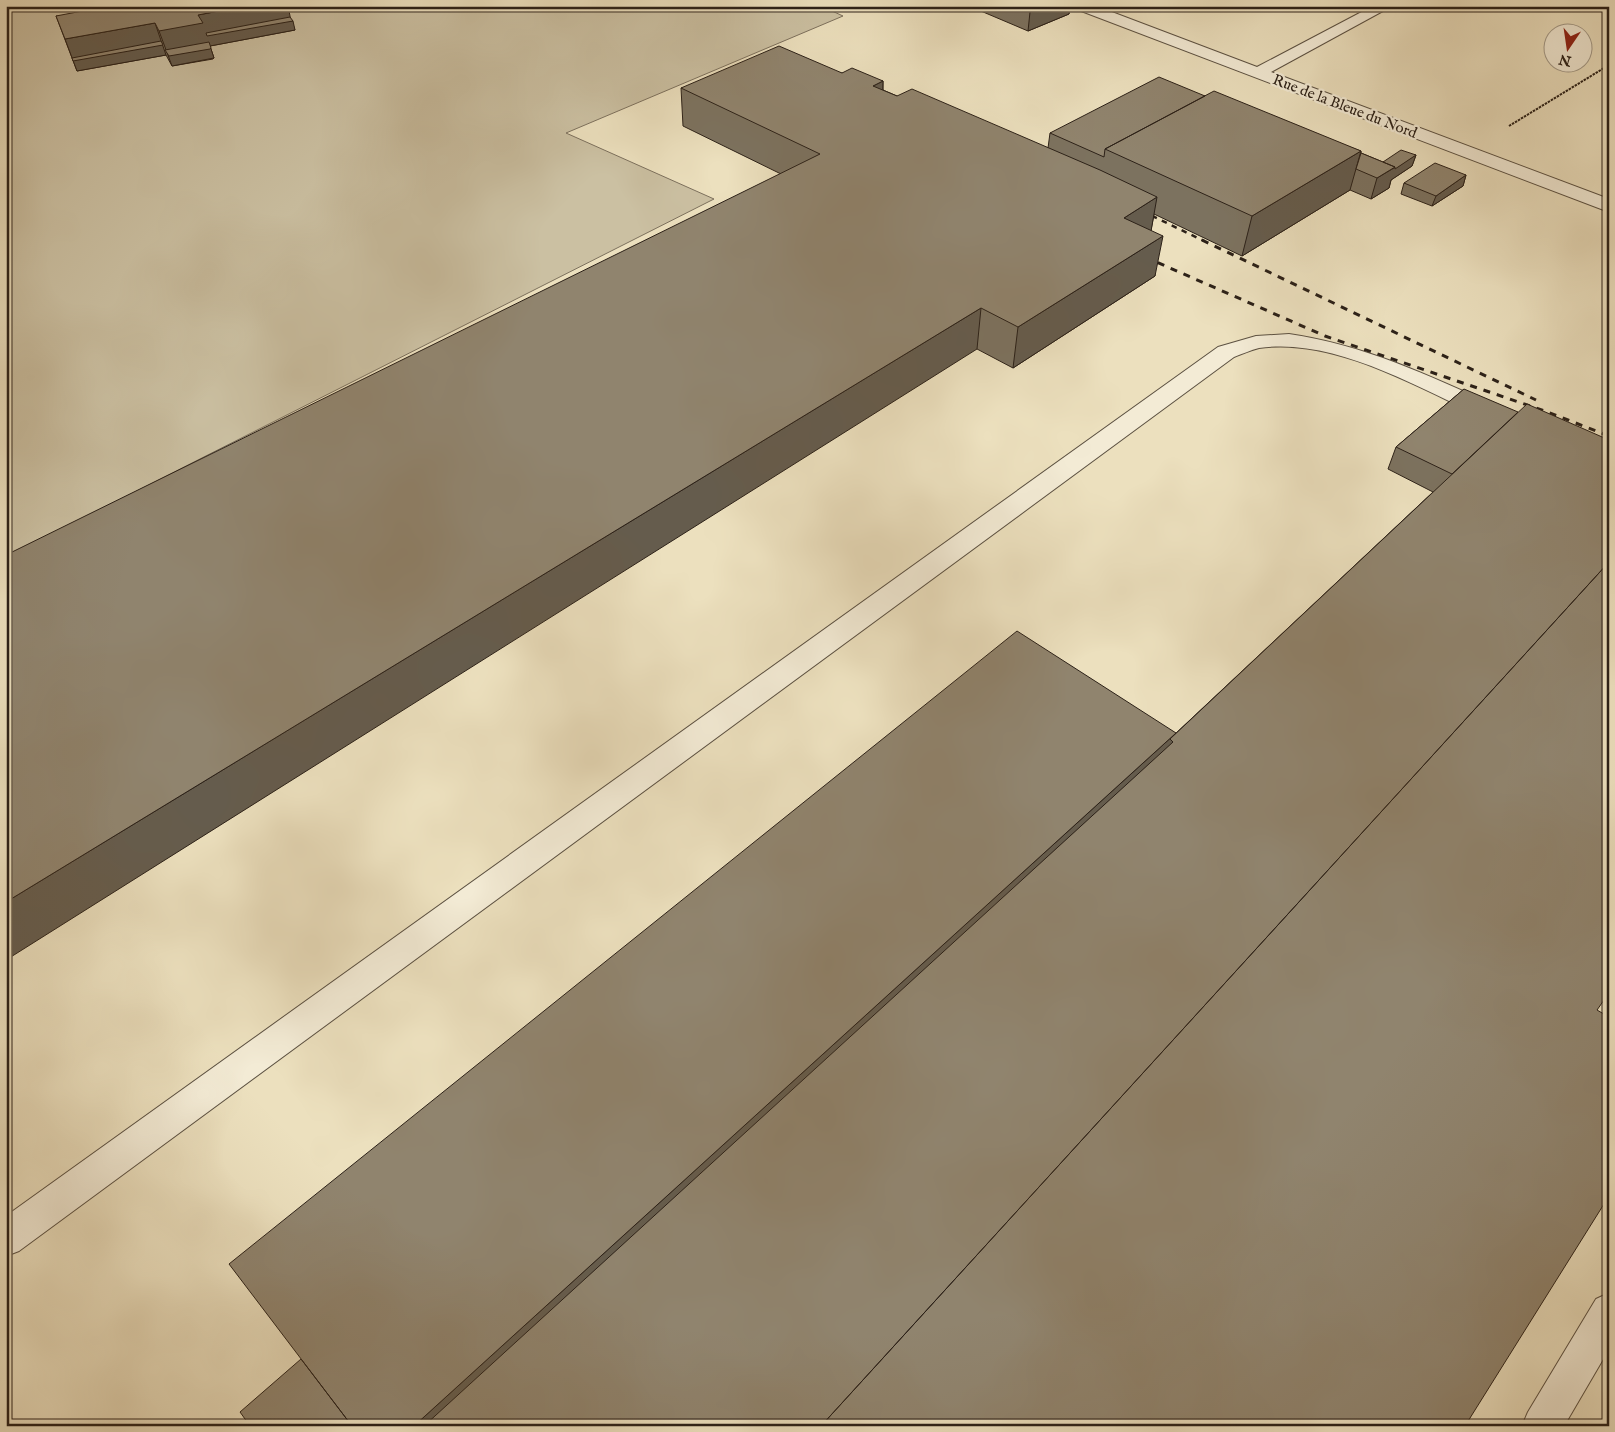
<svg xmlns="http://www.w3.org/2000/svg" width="1615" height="1432" font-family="'IM FELL English',serif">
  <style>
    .green { fill: #cbc0a2; stroke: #7c705d }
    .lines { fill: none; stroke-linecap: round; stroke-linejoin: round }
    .minor-casing { stroke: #5c5142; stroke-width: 2 }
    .path { stroke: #2c2118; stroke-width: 2; stroke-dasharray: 2.5 1; stroke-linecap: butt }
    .minor { fill: #f3ebd5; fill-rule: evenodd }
    .rail-far1 { stroke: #2c2118; stroke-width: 2.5; stroke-dasharray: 5.5 5.5; stroke-linecap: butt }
    .rail { stroke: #2c2118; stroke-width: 3; stroke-dasharray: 7 7; stroke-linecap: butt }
    .wall { fill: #7c725f; stroke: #2c2118 }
    .shaded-wall { fill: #655c4d; stroke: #2c2118 }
    .building { fill: #90846e; stroke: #2c2118 }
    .labels { text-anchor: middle; stroke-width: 4.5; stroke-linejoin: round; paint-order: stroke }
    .far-street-label { font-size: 15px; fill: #2c2118; stroke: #f3ebd5 }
  </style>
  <rect width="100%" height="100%" fill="#ece0be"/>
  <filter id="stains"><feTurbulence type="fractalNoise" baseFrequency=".004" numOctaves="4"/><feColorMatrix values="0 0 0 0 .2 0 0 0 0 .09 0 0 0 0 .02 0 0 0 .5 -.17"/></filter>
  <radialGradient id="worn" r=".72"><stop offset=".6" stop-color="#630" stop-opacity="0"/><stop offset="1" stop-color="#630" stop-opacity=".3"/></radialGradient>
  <path class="green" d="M6 6H821L843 16 566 133 714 199 6 557Z"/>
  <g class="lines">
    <g class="minor-casing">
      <path id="minor" d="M1074 6H1096L1257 67 1373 6H1392L1271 72 1609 199V212L1076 9Z
        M1289 334C1364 345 1428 375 1496 406L1499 411 1496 416 1488 418 1480 416C1416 386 1332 337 1259 348 1251 350 1242 354 1234 357L19 1251 6 1256V1216L1218 347 1256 336Z
        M1609 1293V1349L1564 1426H1522L1528 1412 1596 1299Z"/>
    </g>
    <path class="path" d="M1509 126 1609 65"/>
    <use href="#minor" class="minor"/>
    <path class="rail-far1" d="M1142 211 1204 241"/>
    <path class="rail" d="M1202 240 1536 400
      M1145 257 1325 336 1545 411 1609 436"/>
  </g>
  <path class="wall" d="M969 6H1070L1069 14 1028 31Z
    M56 16 290 17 295 30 210 46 214 58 213 59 172 66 166 55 77 71Z
    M842 73 883 81V90L897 96 1048 148 1050 133 1205 96 1361 151V153L1383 162 1416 155 1412 166 1391 180 1389 188 1371 199 1350 190 1242 256 1154 214 1151 230 1155 276 1013 368 977 349 781 174 683 126 681 88Z
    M1466 175 1463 186 1432 206 1401 194 1404 183Z
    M1464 389 1597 1010 1175 734 1433 492 1388 469 1396 447Z"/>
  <path class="shaded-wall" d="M245 6H288L291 21H293L295 30 210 46 214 58 172 66 159 31 198 15Z
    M1044 6H1070L1069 14 1028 31 1030 12Z
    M155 23 166 55 77 71 65 39Z
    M883 81 882 119 873 86Z
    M1361 151 1350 190 1242 256 1252 216Z
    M1416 155 1412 166 1391 180 1389 188 1371 199 1377 178Z
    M1466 175 1463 186 1432 206 1436 196Z
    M1157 197 1150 237 1124 218Z
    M1163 236 1155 276 1013 368 1018 327Z
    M981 308 977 349 6 960V902Z
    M1176 733 1164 774 460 1426H414Z"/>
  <path class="building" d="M109 6H245L198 15 203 23 159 31 155 23 65 39 56 16Z
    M1016 6H1044L1030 12Z
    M290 17 293 21 207 36 206 33Z
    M161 41 163 45 73 61 72 58Z
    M209 42 211 48 210 49 169 56 165 50Z
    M779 46 842 73 852 68 883 81 873 86 897 96 912 89 1100 170 1157 197 1124 218 1163 236 1018 327 981 308 6 902V555L820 154 681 88Z
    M1159 77 1205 96 1105 149 1104 157 1050 133Z
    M1214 91 1361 151 1252 216 1105 149Z
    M1401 150 1416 155 1395 169V167L1383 162Z
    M1361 153 1395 167 1377 178 1356 169Z
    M1435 163 1466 175 1436 196 1404 183Z
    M1464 389 1518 412 1452 474 1396 447Z
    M1527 404 1609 440V562L821 1426H424L1173 742 1170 739Z
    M1609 562V993L1597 1010 1609 1017V1196L1465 1426H821Z
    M1017 631 1176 733 414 1426H352L229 1264Z
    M301 1359 352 1426H250L240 1412Z"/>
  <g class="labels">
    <g class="far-street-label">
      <text transform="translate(1345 106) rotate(21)" y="5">Rue de la Bleue du Nord</text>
    </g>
  </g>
  <rect width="1615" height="1432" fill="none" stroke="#ece0be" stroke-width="25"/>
  <rect x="8" y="8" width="1600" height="1417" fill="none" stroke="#2c2118" stroke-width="2.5"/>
  <rect x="12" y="12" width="1590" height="1407" fill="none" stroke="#2c2118"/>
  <g transform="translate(1568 48) rotate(193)"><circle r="24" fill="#f3ebd5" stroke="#a39a89"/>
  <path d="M0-4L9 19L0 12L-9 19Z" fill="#8f2418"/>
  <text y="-8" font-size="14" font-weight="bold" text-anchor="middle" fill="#2c2118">N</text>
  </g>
  <rect width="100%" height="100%" filter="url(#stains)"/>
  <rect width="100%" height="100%" fill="url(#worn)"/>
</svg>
